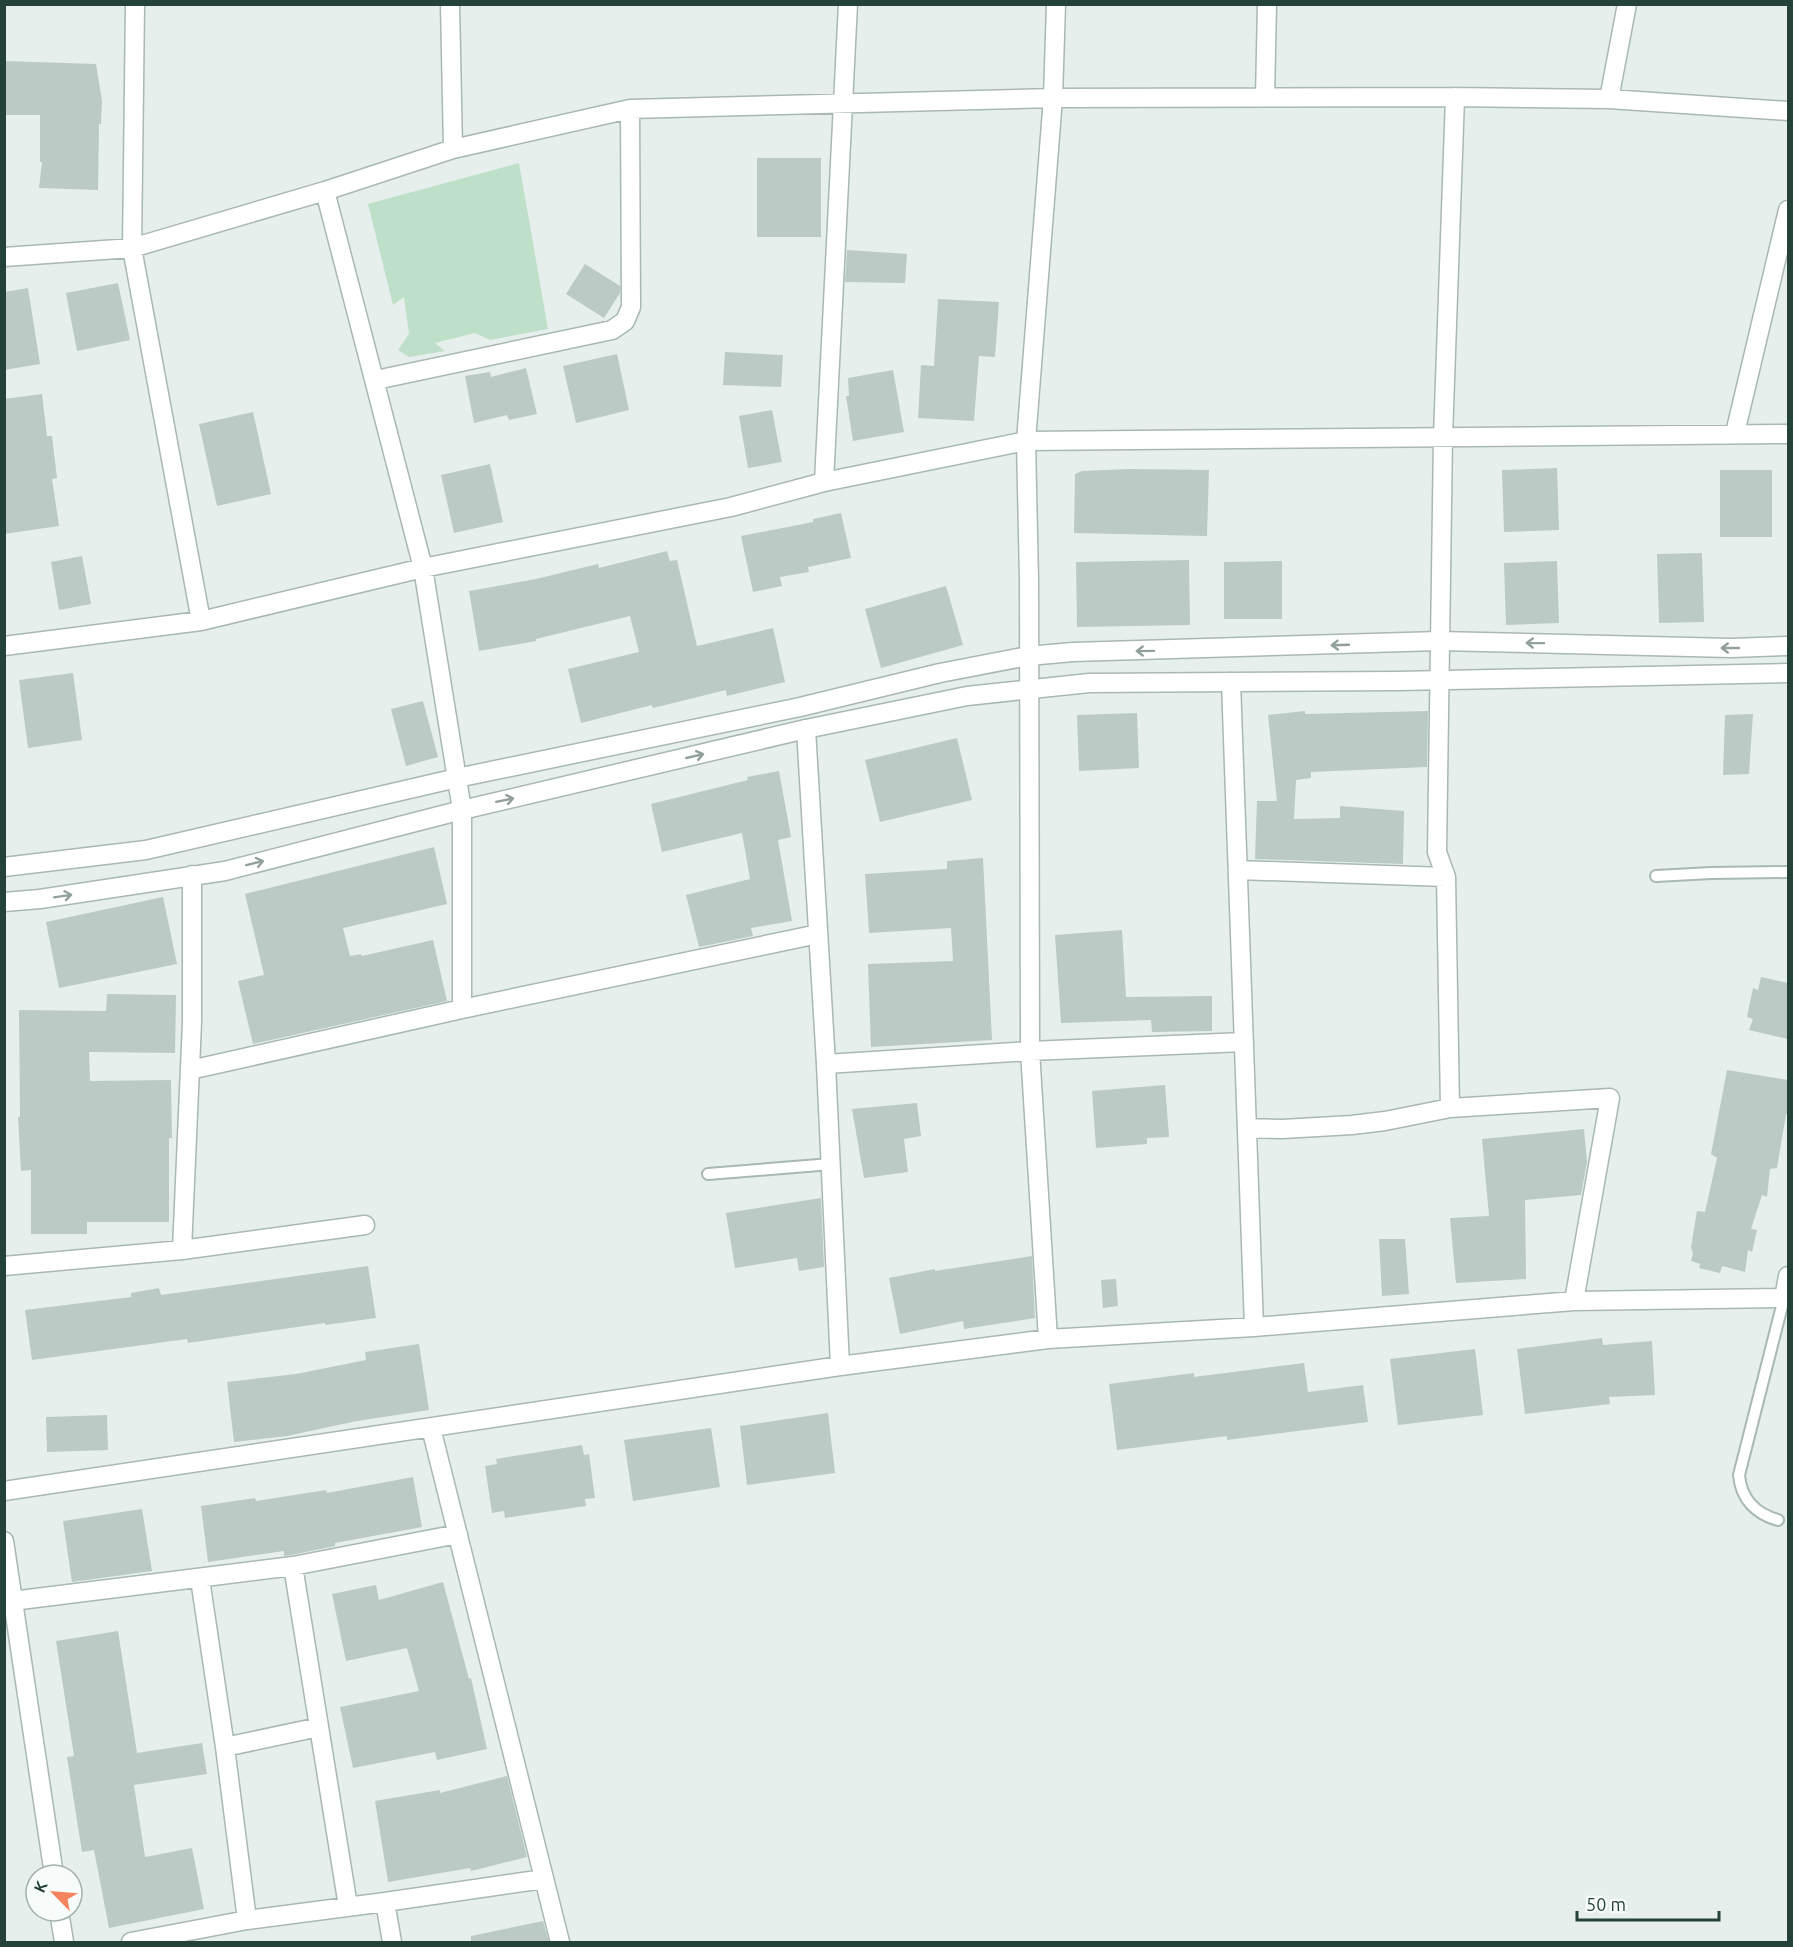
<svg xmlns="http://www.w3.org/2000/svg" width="1793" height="1947" font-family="Ubuntu,sans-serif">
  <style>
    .green { fill: #bfe0c8 }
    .building { fill: #bbcac4 }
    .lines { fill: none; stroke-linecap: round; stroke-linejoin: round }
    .service-casing { stroke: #a8b8b2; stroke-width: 14 }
    .minor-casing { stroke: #a8b8b2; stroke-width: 21 }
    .tertiary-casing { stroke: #a8b8b2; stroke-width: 21 }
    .service { stroke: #fff; stroke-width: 10 }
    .minor { stroke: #fff; stroke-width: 18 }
    .tertiary { stroke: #fff; stroke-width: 18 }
    .oneway { stroke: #92a09c }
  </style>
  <rect width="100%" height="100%" fill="#e6efeb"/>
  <path class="green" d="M519 163 548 329 490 340 475 333 435 343 445 351 409 357 398 350 409 334 404 297 393 305 368 204Z"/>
  <path class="building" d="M4 61 96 64 102 101 101 124H99L98 190 39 188 42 162H40V115H4Z
    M757 158H821V237H757Z
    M847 250 907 254 905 283 845 282Z
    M585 264 620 286V293L604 318 566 294Z
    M118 283 130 340 77 351 66 293Z
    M28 288 40 364 4 370V292Z
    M938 299 999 302 995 357 979 356 974 421 918 418 921 365 934 366Z
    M725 352 783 355 781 387 723 385Z
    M617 354 629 410 576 423 563 366Z
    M526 368 537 414 509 420 507 415 474 423 465 376 490 372 491 377Z
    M893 370 904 432 853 441 846 396H849L848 378Z
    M42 394 47 436H52L57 478 52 479 59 526 4 534V399Z
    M772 410 782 462 748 468 739 416Z
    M253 412 271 494 217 506 199 424Z
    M490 464 503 522 454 533 441 475Z
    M1557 468 1559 530 1504 532 1502 470Z
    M1129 469 1209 470 1207 536 1074 533 1075 474 1082 471Z
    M1720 470H1772V537H1720Z
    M841 513 851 558 808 567 809 572 780 577 782 586 753 592 741 536 813 522V519Z
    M667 551 670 561 677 560 697 646 773 628 785 682 727 696 726 690 653 708 652 705 581 723 568 669 639 652 630 616 536 639V641L479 651 469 591 536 579 598 564 599 568Z
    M1702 553 1704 622 1659 623 1657 554Z
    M82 556 91 604 59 610 51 562Z
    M1189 560 1190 625 1077 627 1076 562Z
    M1282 561V619H1224V562Z
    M1557 561 1559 623 1506 625 1504 563Z
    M946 586 963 645 881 668 865 609Z
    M73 673 82 740 28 748 19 680Z
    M423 701 438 757 406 766 391 709Z
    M1305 711V714L1428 711 1427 767 1311 772V778L1296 780 1294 819 1340 818V806L1404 811 1403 864 1255 859 1257 801H1277L1268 715Z
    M1137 713 1139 768 1079 771 1077 715Z
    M1753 714 1749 774 1723 775 1725 715Z
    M957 738 972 800 880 822 865 760Z
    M779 771 791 837 778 840 792 921 751 928 753 936 699 947 686 895 750 879 742 833 662 852 651 804 748 780 747 777Z
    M434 847 447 904 343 928 350 956 361 954 362 956 433 940 447 1001 253 1044 238 981 264 975 245 894Z
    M983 858 992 1040 871 1047 868 964 953 961 951 928 869 933 865 874 947 869V861Z
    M163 897 177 964 59 988 46 922Z
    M1122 930 1126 997 1212 996V1031L1152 1032 1151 1020 1061 1023 1055 935Z
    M1761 977 1788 983V1039L1749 1030 1753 1019 1747 1017 1753 988 1758 990Z
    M107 994 176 995 175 1053 89 1052 90 1081 171 1080 172 1138H169V1222H87V1234H31V1170L21 1171 18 1117H20L19 1010 106 1011Z
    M1727 1070 1788 1080V1114H1786L1777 1168 1770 1169 1767 1197 1762 1195 1751 1229 1757 1230 1752 1252 1748 1250 1745 1272 1722 1266 1720 1273 1699 1268 1700 1264 1691 1261 1693 1253 1691 1247 1697 1211 1705 1212 1717 1158 1711 1154Z
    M1165 1085 1169 1137 1147 1138V1144L1096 1148 1092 1091Z
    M917 1103 921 1136 904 1139 908 1172 864 1178 852 1109Z
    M1584 1129 1587 1162 1581 1195 1525 1200 1526 1279 1456 1283 1450 1218 1489 1216 1482 1139Z
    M821 1198 824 1267 799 1271 797 1258 735 1268 726 1213Z
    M1379 1239H1405L1409 1294 1382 1296Z
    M1032 1256 1035 1318 964 1329 963 1321 900 1334 889 1278 935 1269V1271Z
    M368 1266 376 1318 325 1325V1323L188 1343 187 1339 32 1360 25 1310 131 1297V1293L159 1288 161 1295Z
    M1116 1279 1118 1306 1103 1308 1101 1280Z
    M1602 1338 1603 1345 1652 1341 1655 1395 1609 1397 1610 1404 1525 1414 1517 1349Z
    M419 1344 429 1410 357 1421 287 1436 234 1442 227 1382 296 1374 366 1360 365 1352Z
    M1475 1349 1483 1415 1398 1425 1390 1359Z
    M1304 1363 1308 1392 1363 1385 1368 1422 1227 1440V1436L1117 1450 1109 1384 1194 1373V1377Z
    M828 1413 835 1473 747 1485 740 1426Z
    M107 1415 108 1450 47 1452 46 1417Z
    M711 1428 720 1487 633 1501 624 1440Z
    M582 1445 584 1455 589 1454 595 1498 585 1499 586 1506 505 1518 504 1511 492 1513 485 1466 497 1464 496 1459Z
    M413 1477 422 1527 335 1543V1546L291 1555 284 1556V1551L208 1562 201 1506 255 1498 256 1501 326 1490 327 1493Z
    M142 1509 152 1571 72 1582 63 1521Z
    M443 1582 469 1679 471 1678 487 1749 437 1760 435 1752 353 1768 340 1707 419 1691 407 1648 346 1661 332 1594 376 1585 379 1600Z
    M118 1631 137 1753 202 1743 207 1774 134 1785 145 1857 192 1848 204 1909 109 1928 94 1850 82 1852 67 1757 74 1756 56 1641Z
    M507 1776 527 1857 471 1871 470 1868 388 1882 375 1801 440 1790V1793Z
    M543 1921 549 1942H471V1936Z"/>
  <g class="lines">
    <g class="service-casing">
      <path id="service" d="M1656 876 1711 873 1788 872
        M708 1174 831 1164
        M1778 1520C1756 1514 1741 1499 1739 1475L1784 1298"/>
    </g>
    <g class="minor-casing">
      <path id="minor" d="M135 4 132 248 201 621
        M450 4 453 149
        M1265 97 1267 4
        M1609 99 1627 4
        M325 191 423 568 462 810V1009
        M4 257 132 248 325 191 453 149 630 109 1053 98 1455 97 1609 99 1788 111
        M376 380 612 330 625 321 631 307 630 109
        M1735 433 1788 210
        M824 482 848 4
        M4 646 201 621 423 568 731 507 824 482 1026 441 1788 434
        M1231 682 1254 1327
        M806 729 826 1064 840 1366
        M1238 870 1446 877
        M826 1064 1030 1051 1244 1042
        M190 1070 462 1009 818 934
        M1450 1108 1446 877 1437 852 1443 437 1455 97
        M1247 1128 1282 1129 1352 1125 1385 1121 1450 1108 1610 1098 1574 1301
        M182 1250 192 1022V875
        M4 1266 182 1250 365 1225
        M1784 1298 1788 1276
        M1048 1339 1030 1051 1029 581 1026 441 1053 98 1056 4
        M431 1428 560 1942
        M4 1491 840 1366 1048 1339 1254 1327 1574 1301 1788 1298
        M293 1566 348 1906
        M200 1579 225 1747 247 1920
        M4 1602 293 1566 458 1534
        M225 1747 319 1727
        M385 1902 392 1942
        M131 1942 247 1920 385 1902 544 1879"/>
    </g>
    <g class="tertiary-casing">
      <path id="tertiary" d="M4 867 146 850 457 778 800 707 940 673 1028 656 1073 652 1439 641 1731 648 1788 646
        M4 902 40 899 225 871 462 810 806 729 967 696 1089 683 1398 681 1788 673
        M4 1541 54 1875
        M59 1911 64 1942"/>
    </g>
    <use href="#service" class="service"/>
    <use href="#minor" class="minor"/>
    <use href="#tertiary" class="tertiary"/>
  </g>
  <defs><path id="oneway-shaft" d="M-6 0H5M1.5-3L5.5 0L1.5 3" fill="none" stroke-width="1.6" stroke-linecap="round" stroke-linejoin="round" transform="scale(1.5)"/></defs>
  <g class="oneway">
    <use href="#oneway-shaft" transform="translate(1535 643) rotate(-179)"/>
    <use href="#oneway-shaft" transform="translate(1340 645) rotate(178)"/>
    <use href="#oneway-shaft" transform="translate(1730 648) rotate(-180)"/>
    <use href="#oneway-shaft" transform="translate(1145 651) rotate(179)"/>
    <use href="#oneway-shaft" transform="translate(695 756) rotate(-13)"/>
    <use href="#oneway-shaft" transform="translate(505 800) rotate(-12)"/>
    <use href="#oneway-shaft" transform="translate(255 863) rotate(-14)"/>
    <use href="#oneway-shaft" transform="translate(63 896) rotate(-9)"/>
  </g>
  <rect width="1793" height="1947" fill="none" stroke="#24423a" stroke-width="12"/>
  <g transform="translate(54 1893) rotate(295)"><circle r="28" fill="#f7fbf9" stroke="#a3b1ad" stroke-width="1.5"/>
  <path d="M0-4.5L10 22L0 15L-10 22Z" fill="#f4845f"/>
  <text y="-9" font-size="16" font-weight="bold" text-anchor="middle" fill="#24423a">K</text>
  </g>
  <path d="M1577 1911v9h142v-9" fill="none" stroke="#24423a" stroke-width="3"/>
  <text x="1586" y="1911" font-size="18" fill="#24423a" stroke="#f7fbf9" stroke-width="4.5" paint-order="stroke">50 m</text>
</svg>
